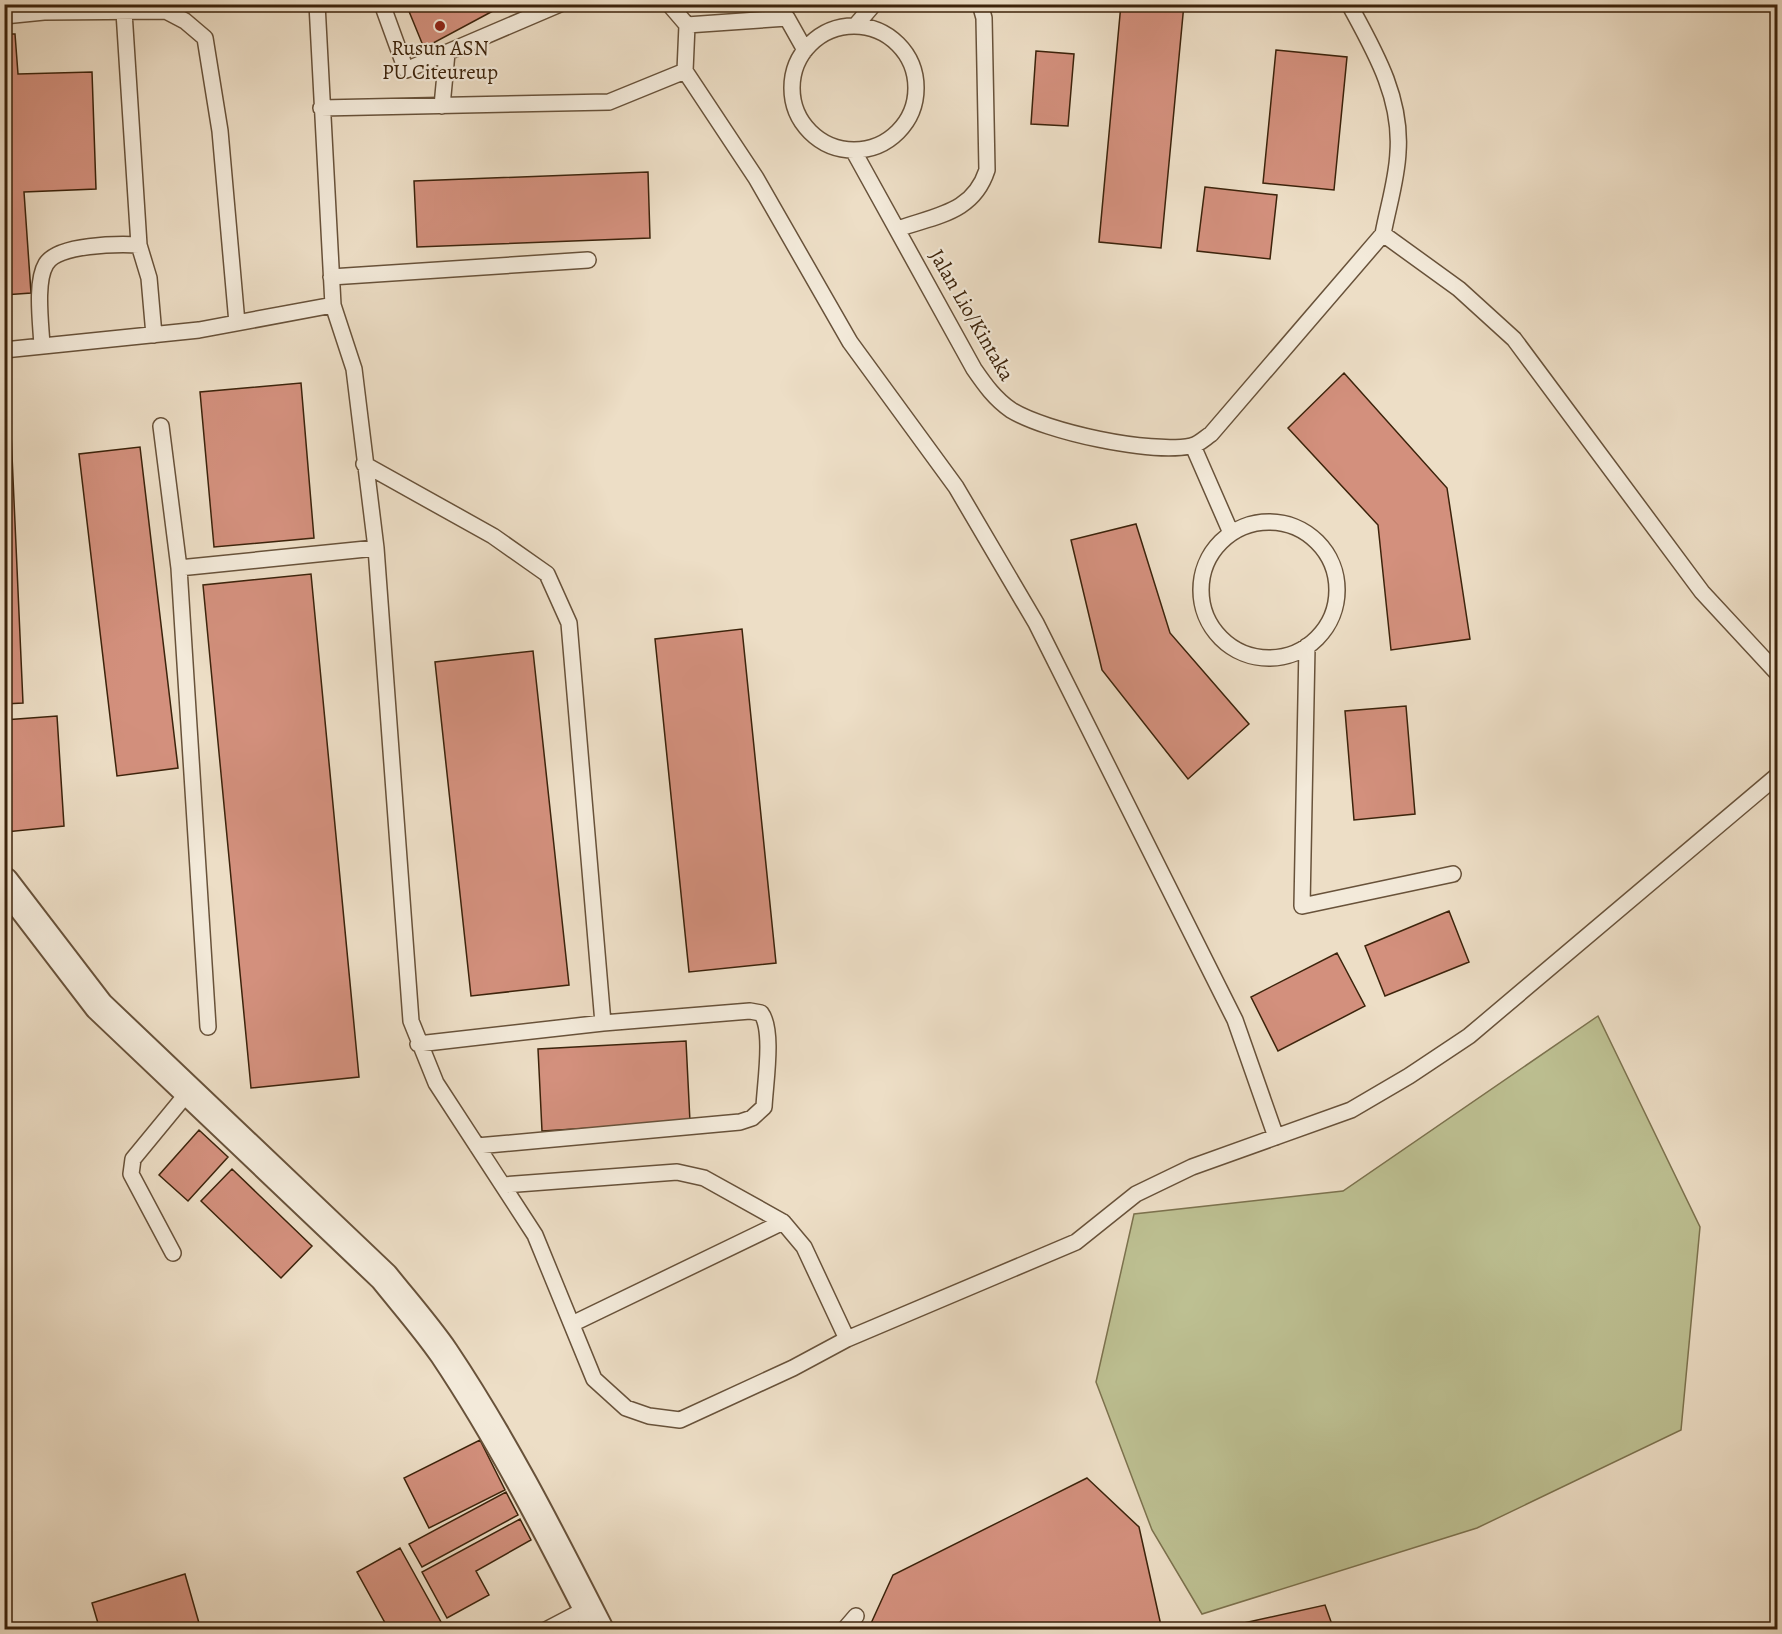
<svg xmlns="http://www.w3.org/2000/svg" width="1782" height="1634" font-family="Alegreya,serif">
  <style>
    .green { fill: #bdc092; stroke: #7c724e; stroke-width: 1.5 }
    .building { fill: #d3907d; stroke: #3c230b; stroke-width: 1.5 }
    .lines { fill: none; stroke-linecap: round; stroke-linejoin: round }
    .lane-casing { stroke: #68523a; stroke-width: 18 }
    .street-casing { stroke: #68523a; stroke-width: 32 }
    .lane { stroke: #f3eada; stroke-width: 15 }
    .street { stroke: #f3eada; stroke-width: 28 }
    .poi-dot { fill: #8f2418; stroke: #f3eada; stroke-width: 2 }
    .labels { text-anchor: middle; stroke-width: 4.5; stroke-linejoin: round; paint-order: stroke }
    .poi-label { font-size: 21px; fill: #3c230b; stroke: #f3eada }
    .street-label { font-size: 21px; fill: #3c230b; stroke: #f3eada }
  </style>
  <rect width="100%" height="100%" fill="#eddec6"/>
  <filter id="stains"><feTurbulence type="fractalNoise" baseFrequency=".00333" numOctaves="4"/><feColorMatrix values="0 0 0 0 .2 0 0 0 0 .09 0 0 0 0 .02 0 0 0 .5 -.17"/></filter>
  <radialGradient id="worn" r=".72"><stop offset=".6" stop-color="#630" stop-opacity="0"/><stop offset="1" stop-color="#630" stop-opacity=".3"/></radialGradient>
  <path class="green" d="M1598 1016 1700 1227 1681 1430 1477 1528 1202 1614 1152 1530 1096 1382 1134 1214 1343 1191Z"/>
  <path class="building" d="M406 4H506L424 48Z
    M1121 4H1184L1161 248 1099 242Z
    M4 34H15L18 74 92 72 96 189 24 192 31 293 4 295Z
    M1276 50 1347 57 1334 190 1263 183Z
    M1036 51 1074 54 1068 126 1031 124Z
    M648 172 650 238 417 247 414 181Z
    M1205 187 1277 195 1270 259 1197 251Z
    M1344 373 1447 488 1470 639 1391 650 1378 525 1288 428Z
    M301 383 314 538 214 547 200 392Z
    M9 388 23 703 4 704V389Z
    M140 447 178 768 117 776 79 454Z
    M1136 524 1170 633 1249 724 1188 779 1102 670 1071 540Z
    M311 574 359 1077 251 1088 203 585Z
    M742 629 776 963 689 972 655 639Z
    M533 651 569 985 471 996 435 662Z
    M1406 706 1415 814 1354 820 1345 711Z
    M57 716 64 826 6 832 4 720Z
    M1449 911 1469 962 1385 996 1365 946Z
    M1337 953 1365 1006 1278 1051 1251 997Z
    M686 1041 690 1122 542 1131 538 1049Z
    M199 1130 228 1157 188 1201 159 1175Z
    M232 1169 312 1246 281 1278 201 1201Z
    M480 1440 505 1490 429 1528 404 1478Z
    M1087 1478 1139 1527 1162 1630H868L893 1575Z
    M506 1492 518 1515 422 1567 409 1544Z
    M520 1519 531 1540 476 1571 489 1595 447 1618 422 1572Z
    M400 1548 441 1622 427 1630H389L357 1572Z
    M185 1574 201 1630H100L92 1603Z
    M1325 1605 1334 1630H1212Z"/>
  <g class="lines">
    <g class="lane-casing">
      <path id="lane" d="M317 4 333 305 354 369 376 548 411 1021 436 1083 535 1235 594 1379 626 1408 649 1416 680 1420 793 1368 847 1339 1076 1242 1136 1194 1192 1167 1351 1110 1409 1076 1469 1036 1778 775
        M382 4 406 70 560 4
        M669 4 687 25 685 71 756 178 850 342 956 487 1036 623 1235 1020 1276 1137
        M1349 4C1374 50 1402 97 1398 152 1397 179 1388 207 1383 234L1459 289 1514 339 1702 592 1778 674
        M124 12 139 245
        M4 16 44 12 166 11 185 21 205 38 220 131 237 323
        M687 25 787 18 805 50
        M856 25 874 4
        M792 88a62 62 0 1 1 124 0a62 62 0 1 1-124 0Z
        M442 106 447 53
        M321 108 609 102 685 71
        M853 150 974 369C985 385 995 399 1011 410 1047 432 1150 454 1191 446 1198 445 1205 438 1211 434L1383 234
        M898 229C937 215 973 213 987 170L984 18 980 4
        M331 277 588 260
        M42 346C41 324 35 282 46 264 58 244 118 244 139 245L149 278 154 335
        M4 350 199 330 333 305
        M161 426 179 568
        M1193 446 1231 533
        M364 464 493 536 547 574 569 623 603 1023 418 1044
        M1201 590a68 68 0 1 1 136 0a68 68 0 1 1-136 0Z
        M1307 646 1302 906 1453 874
        M208 1027 179 568 376 548
        M477 1146 740 1122 752 1118 764 1107C765 1084 774 1030 761 1013L750 1011 603 1023
        M503 1185 677 1172 704 1178 783 1222
        M173 1253 131 1174 133 1159 189 1091
        M572 1324 783 1222 804 1247 847 1339
        M546 1630 588 1608
        M844 1630 856 1616"/>
    </g>
    <g class="street-casing">
      <path id="street" d="M4 882 99 1006 384 1277C404 1302 426 1327 444 1353 503 1441 551 1536 599 1630"/>
    </g>
    <use href="#lane" class="lane"/>
    <use href="#street" class="street"/>
  </g>
  <circle class="poi-dot" cx="440" cy="26" r="6"/>
  <g class="labels">
    <g class="poi-label">
      <text x="440" y="55">Rusun ASN<tspan x="440" dy="24">PU Citeureup</tspan></text>
    </g>
    <g class="street-label">
      <text transform="translate(972 315) rotate(60)" y="7">Jalan Lio/Kintaka</text>
    </g>
  </g>
  <rect width="1782" height="1634" fill="none" stroke="#eddec6" stroke-width="24"/>
  <rect x="6" y="6" width="1770" height="1622" fill="none" stroke="#3c230b" stroke-width="3"/>
  <rect x="12" y="12" width="1758" height="1610" fill="none" stroke="#3c230b" stroke-width="1.5"/>
  <rect width="100%" height="100%" filter="url(#stains)"/>
  <rect width="100%" height="100%" fill="url(#worn)"/>
</svg>
